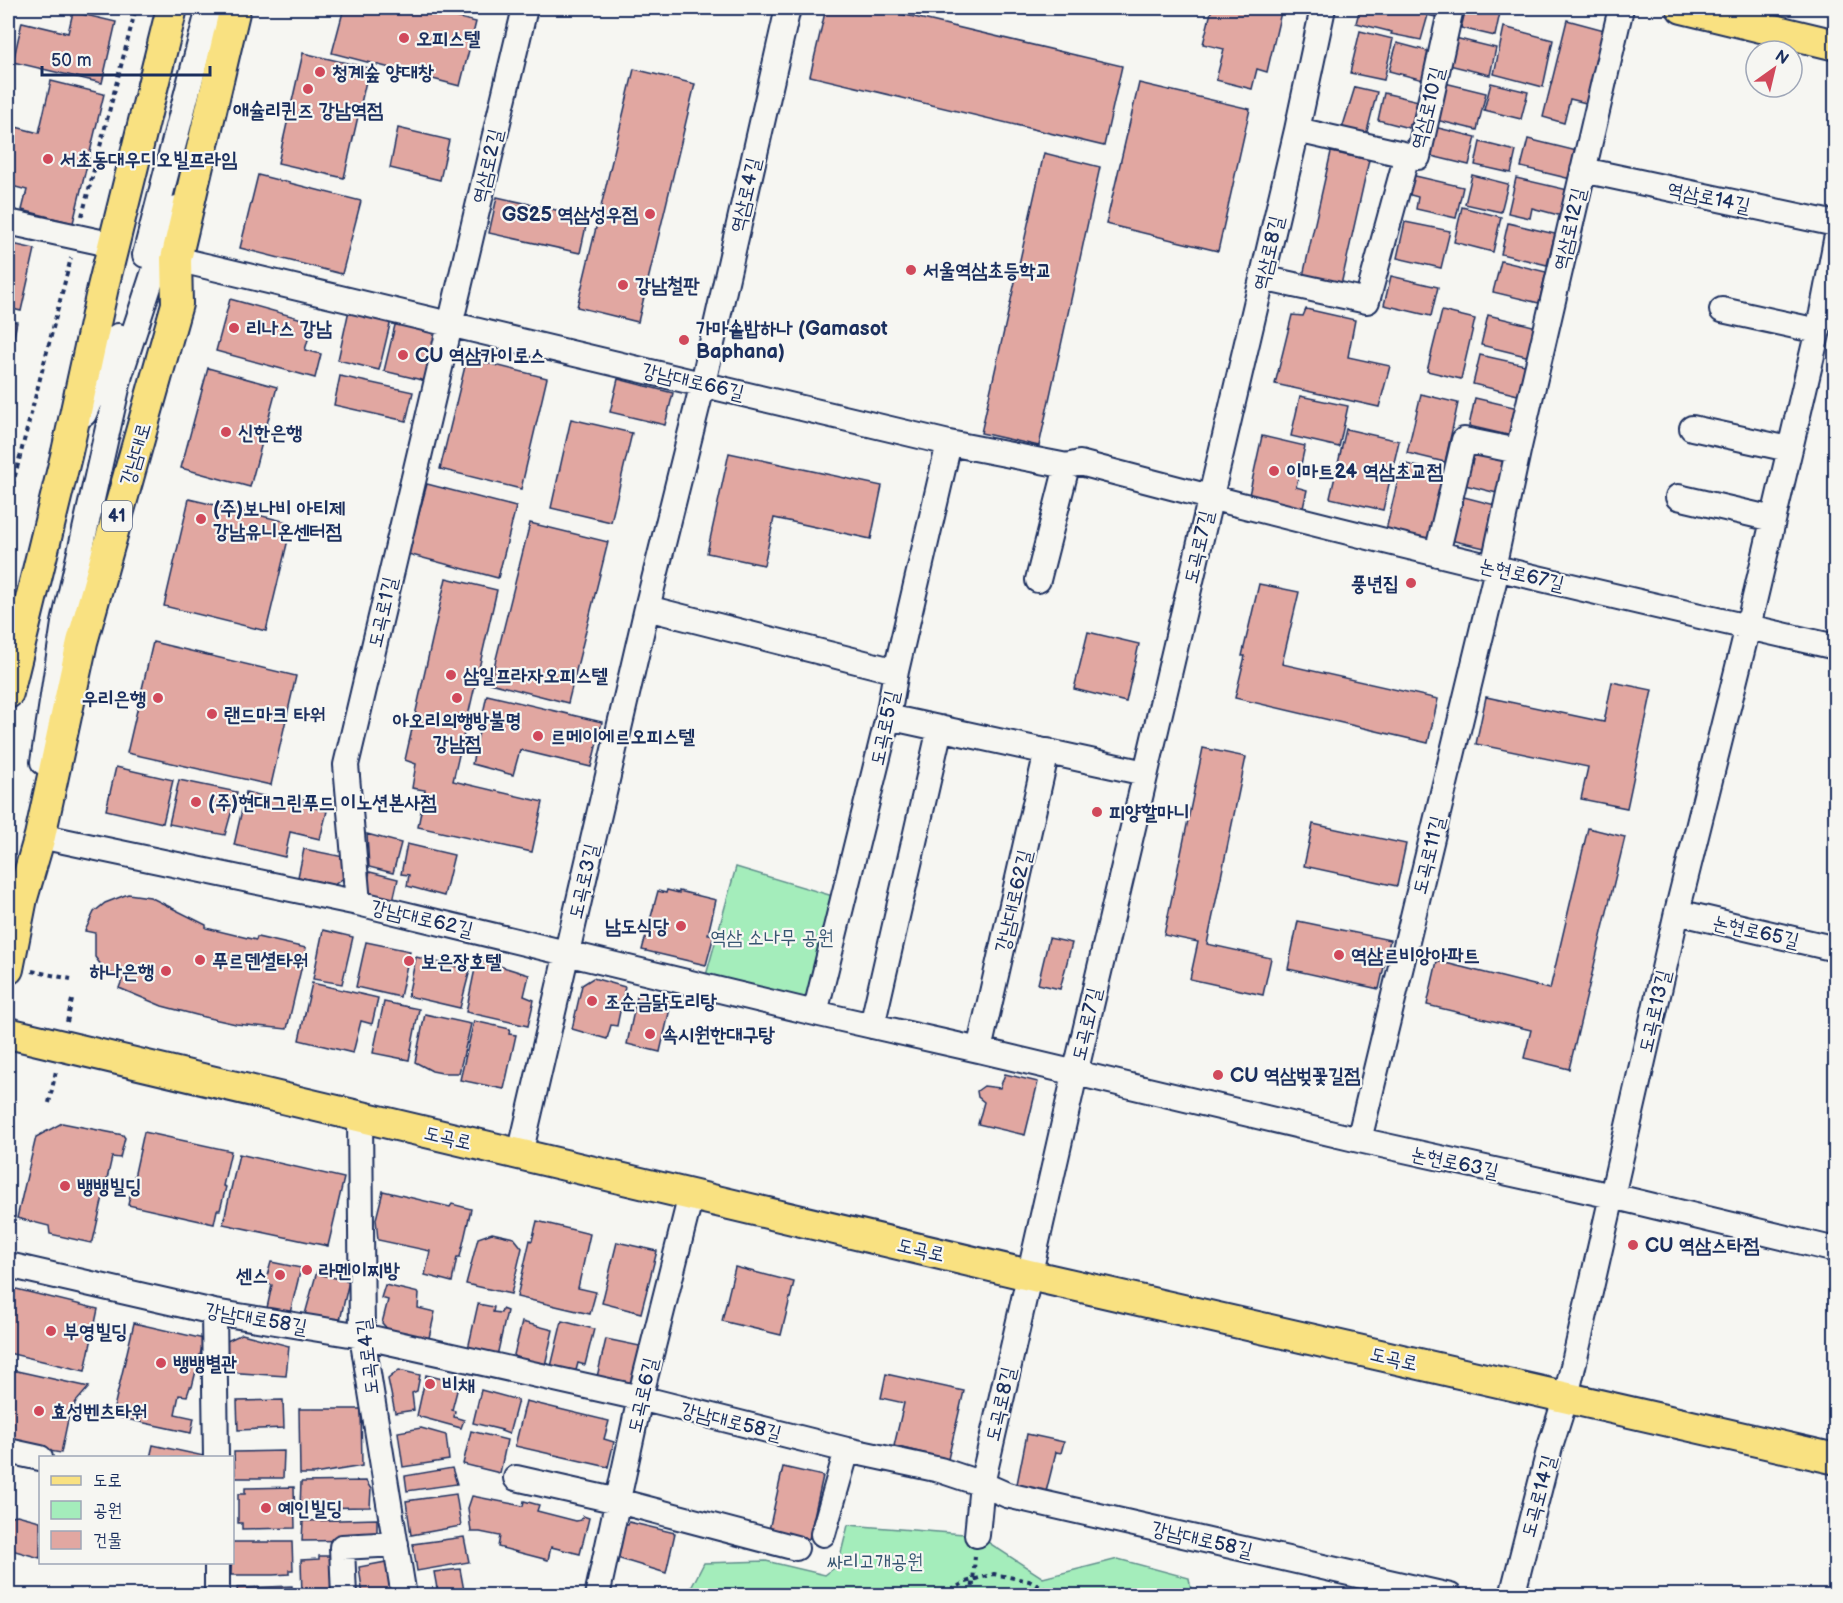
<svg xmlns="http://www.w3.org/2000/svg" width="1843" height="1603" font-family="'Balsamiq Sans','Poor Story',sans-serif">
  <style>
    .green { fill: #a4edbb; stroke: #608e8c; stroke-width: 1.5 }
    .building { fill: #e1a7a1; stroke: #1b2f5e; stroke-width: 1.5 }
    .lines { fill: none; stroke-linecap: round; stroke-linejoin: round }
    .minor-casing { stroke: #1b2f5e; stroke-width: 28 }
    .major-casing { stroke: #1b2f5e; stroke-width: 34 }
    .path { stroke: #1b2f5e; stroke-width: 4; stroke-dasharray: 4.5 4.5; stroke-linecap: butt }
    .minor { stroke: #f6f6f2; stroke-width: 24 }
    .major { stroke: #f9e181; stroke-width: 30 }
    .poi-dot { fill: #d1495b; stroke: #f6f6f2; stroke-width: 2 }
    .labels { text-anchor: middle; stroke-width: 4.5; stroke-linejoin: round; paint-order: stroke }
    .shield { fill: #f6f6f2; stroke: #5d6b8a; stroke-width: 1.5 }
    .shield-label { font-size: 18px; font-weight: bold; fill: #1b2f5e }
    .poi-label { font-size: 20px; font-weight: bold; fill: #1b2f5e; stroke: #f6f6f2; text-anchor: start }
    .street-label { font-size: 20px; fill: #1b2f5e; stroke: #f6f6f2 }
    .park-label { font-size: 20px; fill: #365571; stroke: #f6f6f2 }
  </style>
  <rect width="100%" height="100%" fill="#f6f6f2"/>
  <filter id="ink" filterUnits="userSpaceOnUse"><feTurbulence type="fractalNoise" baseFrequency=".0167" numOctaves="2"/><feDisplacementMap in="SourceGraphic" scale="12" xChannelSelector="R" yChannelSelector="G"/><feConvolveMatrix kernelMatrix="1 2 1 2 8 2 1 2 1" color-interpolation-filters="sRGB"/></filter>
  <g filter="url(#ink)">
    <path class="green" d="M736 867 836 897 810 1005 705 979Z
      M848 1525 977 1535 1043 1578 1118 1559 1189 1578 1192 1595 687 1596 704 1563 766 1561 825 1575 838 1565Z"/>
    <path class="building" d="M344 8H418L476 22 460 86 332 53Z
      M826 8H876L1122 66 1104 146 810 76Z
      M1212 8H1282L1267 72 1257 69 1252 89 1216 80 1224 49 1203 44Z
      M1360 8H1442L1439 18 1428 15 1421 40 1391 34 1392 32 1356 23Z
      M1466 8H1501L1495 36 1461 28Z
      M73 12 116 22 102 83 13 62 22 22 68 33Z
      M1567 20 1608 31 1590 104 1570 99 1564 123 1543 117Z
      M1504 27 1553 40 1543 87 1494 74Z
      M1360 31 1393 39 1384 80 1350 73Z
      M1455 38 1496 48 1490 75 1449 65Z
      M1397 43 1435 53 1427 81 1389 71Z
      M303 53 369 68 344 178 278 163Z
      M634 69 695 84 638 322 577 307Z
      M51 81 104 94 73 223 22 210 27 190 8 185V125L39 133Z
      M1139 83 1250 109 1218 251 1106 224Z
      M1445 83 1486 93 1477 130 1436 120Z
      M1491 83 1528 92 1521 119 1484 110Z
      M1355 87 1377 92 1365 139 1341 132Z
      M1384 93 1423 102 1417 125 1410 124 1409 128 1378 120Z
      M1434 127 1476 137 1469 165 1427 155Z
      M398 128 449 140 440 180 390 168Z
      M1528 139 1577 151 1571 179 1521 167Z
      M1480 142 1516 151 1511 173 1475 165Z
      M1331 152 1369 160 1341 285 1303 276Z
      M1044 153 1100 167 1039 446 981 433Z
      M258 175 361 201 342 274 240 248Z
      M1411 175 1463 187 1456 218 1416 209 1418 197 1407 194Z
      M1472 175 1508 184 1501 212 1465 204Z
      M1516 178 1568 190 1562 216 1532 208 1530 218 1508 213Z
      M497 197 588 217 580 253 489 233Z
      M1462 207 1501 217 1493 252 1454 242Z
      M1405 222 1450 231 1441 268 1397 258Z
      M1508 223 1555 234 1547 265 1501 254Z
      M8 243 35 249 21 311 8 308Z
      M1501 261 1546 272 1539 303 1493 292Z
      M1391 276 1438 287 1431 316 1384 305Z
      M230 299 313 322 305 350 321 354 315 378 216 351Z
      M1306 309 1355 320 1348 357 1390 366 1379 407 1275 384 1292 315 1303 316Z
      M349 310 391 320 379 370 338 360Z
      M1442 311 1475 319 1461 379 1427 371Z
      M1488 315 1537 327 1530 357 1481 345Z
      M8 320 17 322 8 365Z
      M396 321 437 330 426 381 384 371Z
      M1480 355 1525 365 1518 395 1473 384Z
      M467 358 547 378 521 489 440 469Z
      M208 368 277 387 250 487 181 468Z
      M340 376 413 392 406 421 334 405Z
      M618 379 673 393 665 425 610 412Z
      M1421 394 1458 403 1445 462 1407 453Z
      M1300 396 1348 406 1339 447 1291 436Z
      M1475 398 1518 408 1512 436 1469 426Z
      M571 419 632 433 611 522 551 508Z
      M1346 429 1399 441 1383 510 1330 498Z
      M1262 436 1305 446 1296 487 1307 490 1303 508 1249 495Z
      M1473 452 1509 460 1501 494 1465 485Z
      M729 453 882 486 871 539 774 518 764 565 707 553Z
      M1402 463 1444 473 1429 540 1386 530Z
      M427 484 516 507 498 578 408 554Z
      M1460 496 1499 506 1489 549 1450 540Z
      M189 499 292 523 266 631 164 606Z
      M530 523 608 542 568 703 490 683Z
      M446 578 497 590 453 781 543 802 532 852 418 827 425 790 412 788 416 764 405 760Z
      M1259 584 1299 592 1282 664 1438 699 1428 743 1235 698 1245 656H1242Z
      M1088 632 1139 644 1126 702 1074 689Z
      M153 642 296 676 271 785 127 753Z
      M1612 682 1652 690 1627 808 1581 799 1588 767 1476 744 1486 697 1604 722Z
      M487 695 602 722 591 767 520 750 513 775 472 764Z
      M1203 748 1246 757 1207 944 1271 958 1263 995 1190 979 1198 942 1164 935Z
      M116 767 173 780 163 823 106 810Z
      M179 780 237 792 225 835 169 824Z
      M246 792 297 804 298 798 313 801 311 807 327 811 320 839 290 832 285 857 234 845Z
      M1313 824 1406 844 1397 886 1304 866Z
      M1588 828 1625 837 1569 1069 1524 1058 1531 1030 1427 1005 1437 961 1550 989Z
      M367 834 401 843 393 873 369 867Z
      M407 844 454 855 444 896 407 886 409 875 401 874Z
      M304 849 344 857 345 877 334 885 298 877Z
      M370 872 398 879 393 901 364 893Z
      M667 890 679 893V891L716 900 708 934 714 935 706 965 642 950 658 891 666 893Z
      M128 894 150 897 206 925V928L256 940 257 937 306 948 287 1029 236 1024 204 1017 162 1006 119 988 122 980 104 969 95 957V933L85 931 94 912 105 903Z
      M1298 921 1390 940 1379 989 1288 969Z
      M323 930 353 937 342 984 313 979Z
      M1049 938 1072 943 1060 989 1038 984Z
      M366 942 410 951 400 997 356 987Z
      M416 957 470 970 460 1008 408 996Z
      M477 959 529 975 524 996 534 1000 528 1026 466 1012Z
      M593 978 625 987 617 1026 611 1025 607 1039 572 1029 582 985Z
      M312 983 378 998 372 1024 361 1021 353 1053 299 1040Z
      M638 992 672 1000 660 1052 627 1044Z
      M384 1002 419 1009 409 1060 373 1053Z
      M425 1014 471 1024 459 1073H442L432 1071 415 1062Z
      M474 1021 510 1029 509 1034 516 1035 504 1089 460 1080Z
      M1005 1074 1038 1082 1025 1135 978 1124 984 1102 978 1097 977 1091 984 1086 1000 1088Z
      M62 1123 123 1135 125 1138 120 1158 112 1157 93 1241 91 1243 50 1234 49 1226 17 1218 36 1137Z
      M144 1132 231 1151 223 1186 226 1187 220 1210H217L214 1224 128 1205Z
      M239 1154 344 1178 328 1246 223 1224Z
      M383 1191 450 1207 452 1204 471 1209 460 1257H457L452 1282 425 1275 430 1251 378 1240 376 1219Z
      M537 1221 590 1234 578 1288 596 1292 590 1314 517 1297 530 1240 532 1241Z
      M492 1233 514 1238 522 1248 511 1294 466 1284 478 1238Z
      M617 1242 657 1251 641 1313 602 1303Z
      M271 1262 301 1268 290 1313 267 1308 272 1285 265 1283Z
      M735 1267 794 1282 781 1335 722 1321Z
      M317 1271 322 1272V1275L349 1281 339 1325 304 1318Z
      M385 1285 419 1293 418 1308 435 1312 428 1342 393 1335 382 1323 388 1300 381 1298Z
      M8 1287 98 1309 85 1371 8 1353Z
      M478 1304 494 1307 493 1312 501 1313 502 1309 507 1311 497 1356 468 1349Z
      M562 1321 594 1329 585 1365 578 1363 574 1378 550 1371Z
      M522 1322 553 1330 544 1370 512 1363Z
      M134 1323 204 1339 192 1387H190L187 1396 179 1395 175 1414 194 1418 191 1433 112 1416Z
      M242 1334 289 1346 286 1376 226 1372 227 1341Z
      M606 1339 640 1346 632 1383 621 1388 596 1381Z
      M8 1369 89 1387 75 1403 73 1412 70 1410 61 1453 8 1444Z
      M399 1370 420 1375 417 1391 412 1393 414 1410 395 1413 388 1379Z
      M886 1374 964 1391 948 1459 894 1446 904 1403 881 1398Z
      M426 1375 459 1383 452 1410 455 1411 454 1417 464 1420 461 1428 417 1416Z
      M481 1390 518 1400 509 1434 501 1431 502 1430 473 1423Z
      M283 1400 284 1428 238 1430 237 1401Z
      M526 1401 609 1421 604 1439 614 1442 608 1467 515 1446Z
      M299 1409H361L362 1466 314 1474H300Z
      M421 1428 446 1435 449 1460 403 1467 398 1432Z
      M471 1431 507 1440 500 1473 463 1464Z
      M1027 1434 1064 1442 1061 1453 1056 1452 1046 1492 1017 1484Z
      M153 1445 204 1456V1458H150Z
      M284 1451 283 1478H235L234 1452Z
      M783 1467 823 1476 809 1539 769 1530Z
      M452 1468 457 1484 407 1491 405 1476Z
      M366 1481 371 1489 370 1507 300 1508 301 1482Z
      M294 1487 295 1528 242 1529V1523H238V1494H245V1488Z
      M456 1494 461 1526 411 1535 406 1501Z
      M472 1496 523 1506 524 1501 539 1505 537 1511 576 1521 581 1520 583 1516 589 1518 580 1554 551 1547 548 1560 498 1547 500 1536 480 1532H471L468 1508Z
      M17 1515 40 1521V1558L8 1549V1517Z
      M377 1519V1540L302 1541 303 1521Z
      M629 1522 675 1533 666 1573 617 1558 625 1525H628Z
      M464 1537 469 1562 417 1571 413 1544Z
      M232 1542H292L293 1570H289V1574L273 1575H231Z
      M319 1556H336L337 1596H302L301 1560 319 1559Z
      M386 1562 391 1596H363L359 1567Z
      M460 1569 465 1596H420L438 1594 434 1572Z
      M292 1586V1596H238L237 1588Z"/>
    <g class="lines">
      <g class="minor-casing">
        <path id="minor" d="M1297 130 1407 155
          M1583 170 1836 224
          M8 222 114 245
          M145 255 209 8
          M176 259 949 443 1067 466 1080 463C1331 530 1583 590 1836 647
          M1262 278 1367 301 1407 155 1418 157 1451 8
          M1722 310 1818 331
          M84 414 118 336
          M1692 428 1789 449
          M1678 497 1773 519
          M1437 554 1464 440 1518 451
          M1493 568 1518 451 1621 8
          M1038 580 1067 466
          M647 608 896 671
          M888 717 1145 773
          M43 762 64 623 120 375 162 247 177 208
          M40 836 358 903 815 1013 979 1050 1359 1140 1612 1196 1836 1250
          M358 903 346 765 525 8
          M1677 912 1836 949
          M815 1013 888 717 896 671 949 443
          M872 1026 940 728
          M979 1050 1047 751
          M360 1117 362 1336 404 1596
          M1359 1140 1497 569
          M520 1154 647 608 703 383 788 8
          M8 1265 214 1312 362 1336 640 1398 847 1450 940 1470 982 1484 1007 1495 1450 1596
          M214 1312 216 1458
          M8 1451 40 1458
          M516 1478 618 1501 796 1548
          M823 1534 847 1450
          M977 1535 982 1484 1075 1074 1297 130 1323 8
          M217 1562V1596
          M344 1596 342 1547 396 1544
          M597 1596 640 1398 691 1195
          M1512 1596 1550 1447 1566 1397 1677 912 1748 627 1822 313 1836 240"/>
      </g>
      <g class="major-casing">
        <path id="major" d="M1682 8 1836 45
          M8 693 67 452 103 287 172 8
          M8 969 22 898 40 836 82 642 177 304 176 259 235 8
          M8 1033 1029 1275 1836 1459"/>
      </g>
      <path class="path" d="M82 216 136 8
        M8 503 71 258
        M32 971 71 979
        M67 1022 72 1000
        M49 1103 56 1071
        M933 1596 949 1591 966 1582 994 1574 1029 1581 1059 1596
        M972 1596 975 1556
        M1084 1596C1098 1592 1116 1589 1129 1596"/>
      <use href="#minor" class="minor"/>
      <use href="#major" class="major"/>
    </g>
  </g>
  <g class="poi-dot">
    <circle cx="404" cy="38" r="6"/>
    <circle cx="320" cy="72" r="6"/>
    <circle cx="308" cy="89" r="6"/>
    <circle cx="48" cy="159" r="6"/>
    <circle cx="650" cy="214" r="6"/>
    <circle cx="911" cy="270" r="6"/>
    <circle cx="623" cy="285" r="6"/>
    <circle cx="234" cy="328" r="6"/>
    <circle cx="684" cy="340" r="6"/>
    <circle cx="403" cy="355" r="6"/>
    <circle cx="226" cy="432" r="6"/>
    <circle cx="1274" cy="471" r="6"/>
    <circle cx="201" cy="519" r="6"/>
    <circle cx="1411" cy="583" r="6"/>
    <circle cx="451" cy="675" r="6"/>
    <circle cx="158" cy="698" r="6"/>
    <circle cx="457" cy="698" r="6"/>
    <circle cx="212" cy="714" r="6"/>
    <circle cx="538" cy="736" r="6"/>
    <circle cx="196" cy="802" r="6"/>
    <circle cx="1097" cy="812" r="6"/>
    <circle cx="681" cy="926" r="6"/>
    <circle cx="1339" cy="955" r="6"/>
    <circle cx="200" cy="960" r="6"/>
    <circle cx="409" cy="961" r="6"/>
    <circle cx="166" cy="971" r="6"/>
    <circle cx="592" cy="1001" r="6"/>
    <circle cx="650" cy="1034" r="6"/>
    <circle cx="1218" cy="1075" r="6"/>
    <circle cx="65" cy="1186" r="6"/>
    <circle cx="1633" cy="1245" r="6"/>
    <circle cx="307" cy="1270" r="6"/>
    <circle cx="280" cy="1275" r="6"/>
    <circle cx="51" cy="1331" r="6"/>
    <circle cx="161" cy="1363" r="6"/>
    <circle cx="430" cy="1384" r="6"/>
    <circle cx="39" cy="1411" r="6"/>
    <circle cx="266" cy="1508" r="6"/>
  </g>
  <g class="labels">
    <rect class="shield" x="102" y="501" width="30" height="30" rx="4.5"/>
    <g class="shield-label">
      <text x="117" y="522">41</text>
    </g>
    <g class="poi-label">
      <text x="416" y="45">오피스텔</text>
      <text x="332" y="79">청계숲 양대창</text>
      <text x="308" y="117" text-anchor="middle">애슐리퀸즈 강남역점</text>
      <text x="60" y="166">서초동대우디오빌프라임</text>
      <text x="638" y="221" text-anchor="end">GS25 역삼성우점</text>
      <text x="923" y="277">서울역삼초등학교</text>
      <text x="635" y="292">강남철판</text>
      <text x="246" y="335">리나스 강남</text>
      <text x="696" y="335">가마솥밥하나 (Gamasot<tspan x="696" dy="23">Baphana)</tspan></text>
      <text x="415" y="362">CU 역삼카이로스</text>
      <text x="238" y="439">신한은행</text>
      <text x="1286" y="478">이마트24 역삼초교점</text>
      <text x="213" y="515">(주)보나비 아티제<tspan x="213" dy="23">강남유니온센터점</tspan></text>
      <text x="1399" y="590" text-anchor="end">풍년집</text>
      <text x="463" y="682">삼일프라자오피스텔</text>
      <text x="146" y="705" text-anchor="end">우리은행</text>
      <text x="224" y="721">랜드마크 타워</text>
      <text x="457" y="727" text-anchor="middle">아오리의행방불명<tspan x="457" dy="23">강남점</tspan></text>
      <text x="550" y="743">르메이에르오피스텔</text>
      <text x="208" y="809">(주)현대그린푸드 이노션본사점</text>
      <text x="1109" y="819">피양할마니</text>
      <text x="669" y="933" text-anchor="end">남도식당</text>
      <text x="1351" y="962">역삼르비앙아파트</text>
      <text x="212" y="967">푸르덴셜타워</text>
      <text x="421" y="968">보은장호텔</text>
      <text x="154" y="978" text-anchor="end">하나은행</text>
      <text x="604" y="1008">조순금닭도리탕</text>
      <text x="662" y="1041">속시원한대구탕</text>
      <text x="1230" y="1082">CU 역삼벚꽃길점</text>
      <text x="77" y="1193">뱅뱅빌딩</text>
      <text x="1645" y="1252">CU 역삼스타점</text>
      <text x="319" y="1277">라멘이찌방</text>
      <text x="268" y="1282" text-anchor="end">센스</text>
      <text x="63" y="1338">부영빌딩</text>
      <text x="173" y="1370">뱅뱅별관</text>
      <text x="442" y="1391">비채</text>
      <text x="51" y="1418">효성벤츠타워</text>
      <text x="278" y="1515">예인빌딩</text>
    </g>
    <g class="street-label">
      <text transform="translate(1427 108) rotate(-76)" y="7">역삼로10길</text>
      <text transform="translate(487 166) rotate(-77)" y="7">역삼로2길</text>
      <text transform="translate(745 195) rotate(-77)" y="7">역삼로4길</text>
      <text transform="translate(1709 197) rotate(12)" y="7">역삼로14길</text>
      <text transform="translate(1569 229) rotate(-77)" y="7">역삼로12길</text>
      <text transform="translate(1268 253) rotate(-77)" y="7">역삼로8길</text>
      <text transform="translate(693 381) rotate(13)" y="7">강남대로66길</text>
      <text transform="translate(135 454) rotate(-74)" y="7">강남대로</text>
      <text transform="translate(1198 547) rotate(-77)" y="7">도곡로7길</text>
      <text transform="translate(1522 574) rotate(13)" y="7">논현로67길</text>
      <text transform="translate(382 612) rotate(-77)" y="7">도곡로1길</text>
      <text transform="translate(884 728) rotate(-78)" y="7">도곡로5길</text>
      <text transform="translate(1428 855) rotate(-76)" y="7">도곡로11길</text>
      <text transform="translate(583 881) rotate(-77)" y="7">도곡로3길</text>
      <text transform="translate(1013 901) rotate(-77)" y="7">강남대로62길</text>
      <text transform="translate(422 918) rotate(13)" y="7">강남대로62길</text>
      <text transform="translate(1756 931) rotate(13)" y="7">논현로65길</text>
      <text transform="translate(1654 1011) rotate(-77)" y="7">도곡로13길</text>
      <text transform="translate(1086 1024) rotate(-77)" y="7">도곡로7길</text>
      <text transform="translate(448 1137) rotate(13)" y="7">도곡로</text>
      <text transform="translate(1455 1162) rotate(12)" y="7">논현로63길</text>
      <text transform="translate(921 1249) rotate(13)" y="7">도곡로</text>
      <text transform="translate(256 1318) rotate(10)" y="7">강남대로58길</text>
      <text transform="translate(367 1357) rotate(-97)" y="7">도곡로4길</text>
      <text transform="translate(1394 1358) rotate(13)" y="7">도곡로</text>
      <text transform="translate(642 1395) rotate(-77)" y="7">도곡로6길</text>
      <text transform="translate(1000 1404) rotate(-77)" y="7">도곡로8길</text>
      <text transform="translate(731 1421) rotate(14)" y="7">강남대로58길</text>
      <text transform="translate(1538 1496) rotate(-75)" y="7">도곡로14길</text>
      <text transform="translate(1202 1539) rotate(13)" y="7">강남대로58길</text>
    </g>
    <g class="park-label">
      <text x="772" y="944">역삼 소나무 공원</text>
      <text x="875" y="1568">싸리고개공원</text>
    </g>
  </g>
  <rect width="1843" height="1603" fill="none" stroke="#f6f6f2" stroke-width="30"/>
  <rect x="15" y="15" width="1813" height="1573" fill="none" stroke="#1b2f5e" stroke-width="2" filter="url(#ink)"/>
  <rect x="39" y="1456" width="195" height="108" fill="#f6f6f2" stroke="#9ea6b7" stroke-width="1.5"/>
  <rect x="51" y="1476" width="30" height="9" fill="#f9e181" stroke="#9ea6b7" stroke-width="1.5"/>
  <text x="93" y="1486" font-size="18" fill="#1b2f5e">도로</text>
  <rect x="51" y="1501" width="30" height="18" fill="#a4edbb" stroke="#9ea6b7" stroke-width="1.5"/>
  <text x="93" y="1516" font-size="18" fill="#1b2f5e">공원</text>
  <rect x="51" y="1531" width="30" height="18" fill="#e1a7a1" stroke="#9ea6b7" stroke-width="1.5"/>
  <text x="93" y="1546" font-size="18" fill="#1b2f5e">건물</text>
  <g transform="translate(1774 69) rotate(34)"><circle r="28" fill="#f6f6f2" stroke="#9ea6b7" stroke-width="1.5"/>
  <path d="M0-4.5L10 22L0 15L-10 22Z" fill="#d1495b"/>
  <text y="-9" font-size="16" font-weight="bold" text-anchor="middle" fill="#1b2f5e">N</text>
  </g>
  <path d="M42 66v9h168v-9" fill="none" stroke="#1b2f5e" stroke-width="3"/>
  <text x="51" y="66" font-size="18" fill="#1b2f5e" stroke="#f6f6f2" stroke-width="4.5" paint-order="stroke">50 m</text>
</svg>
